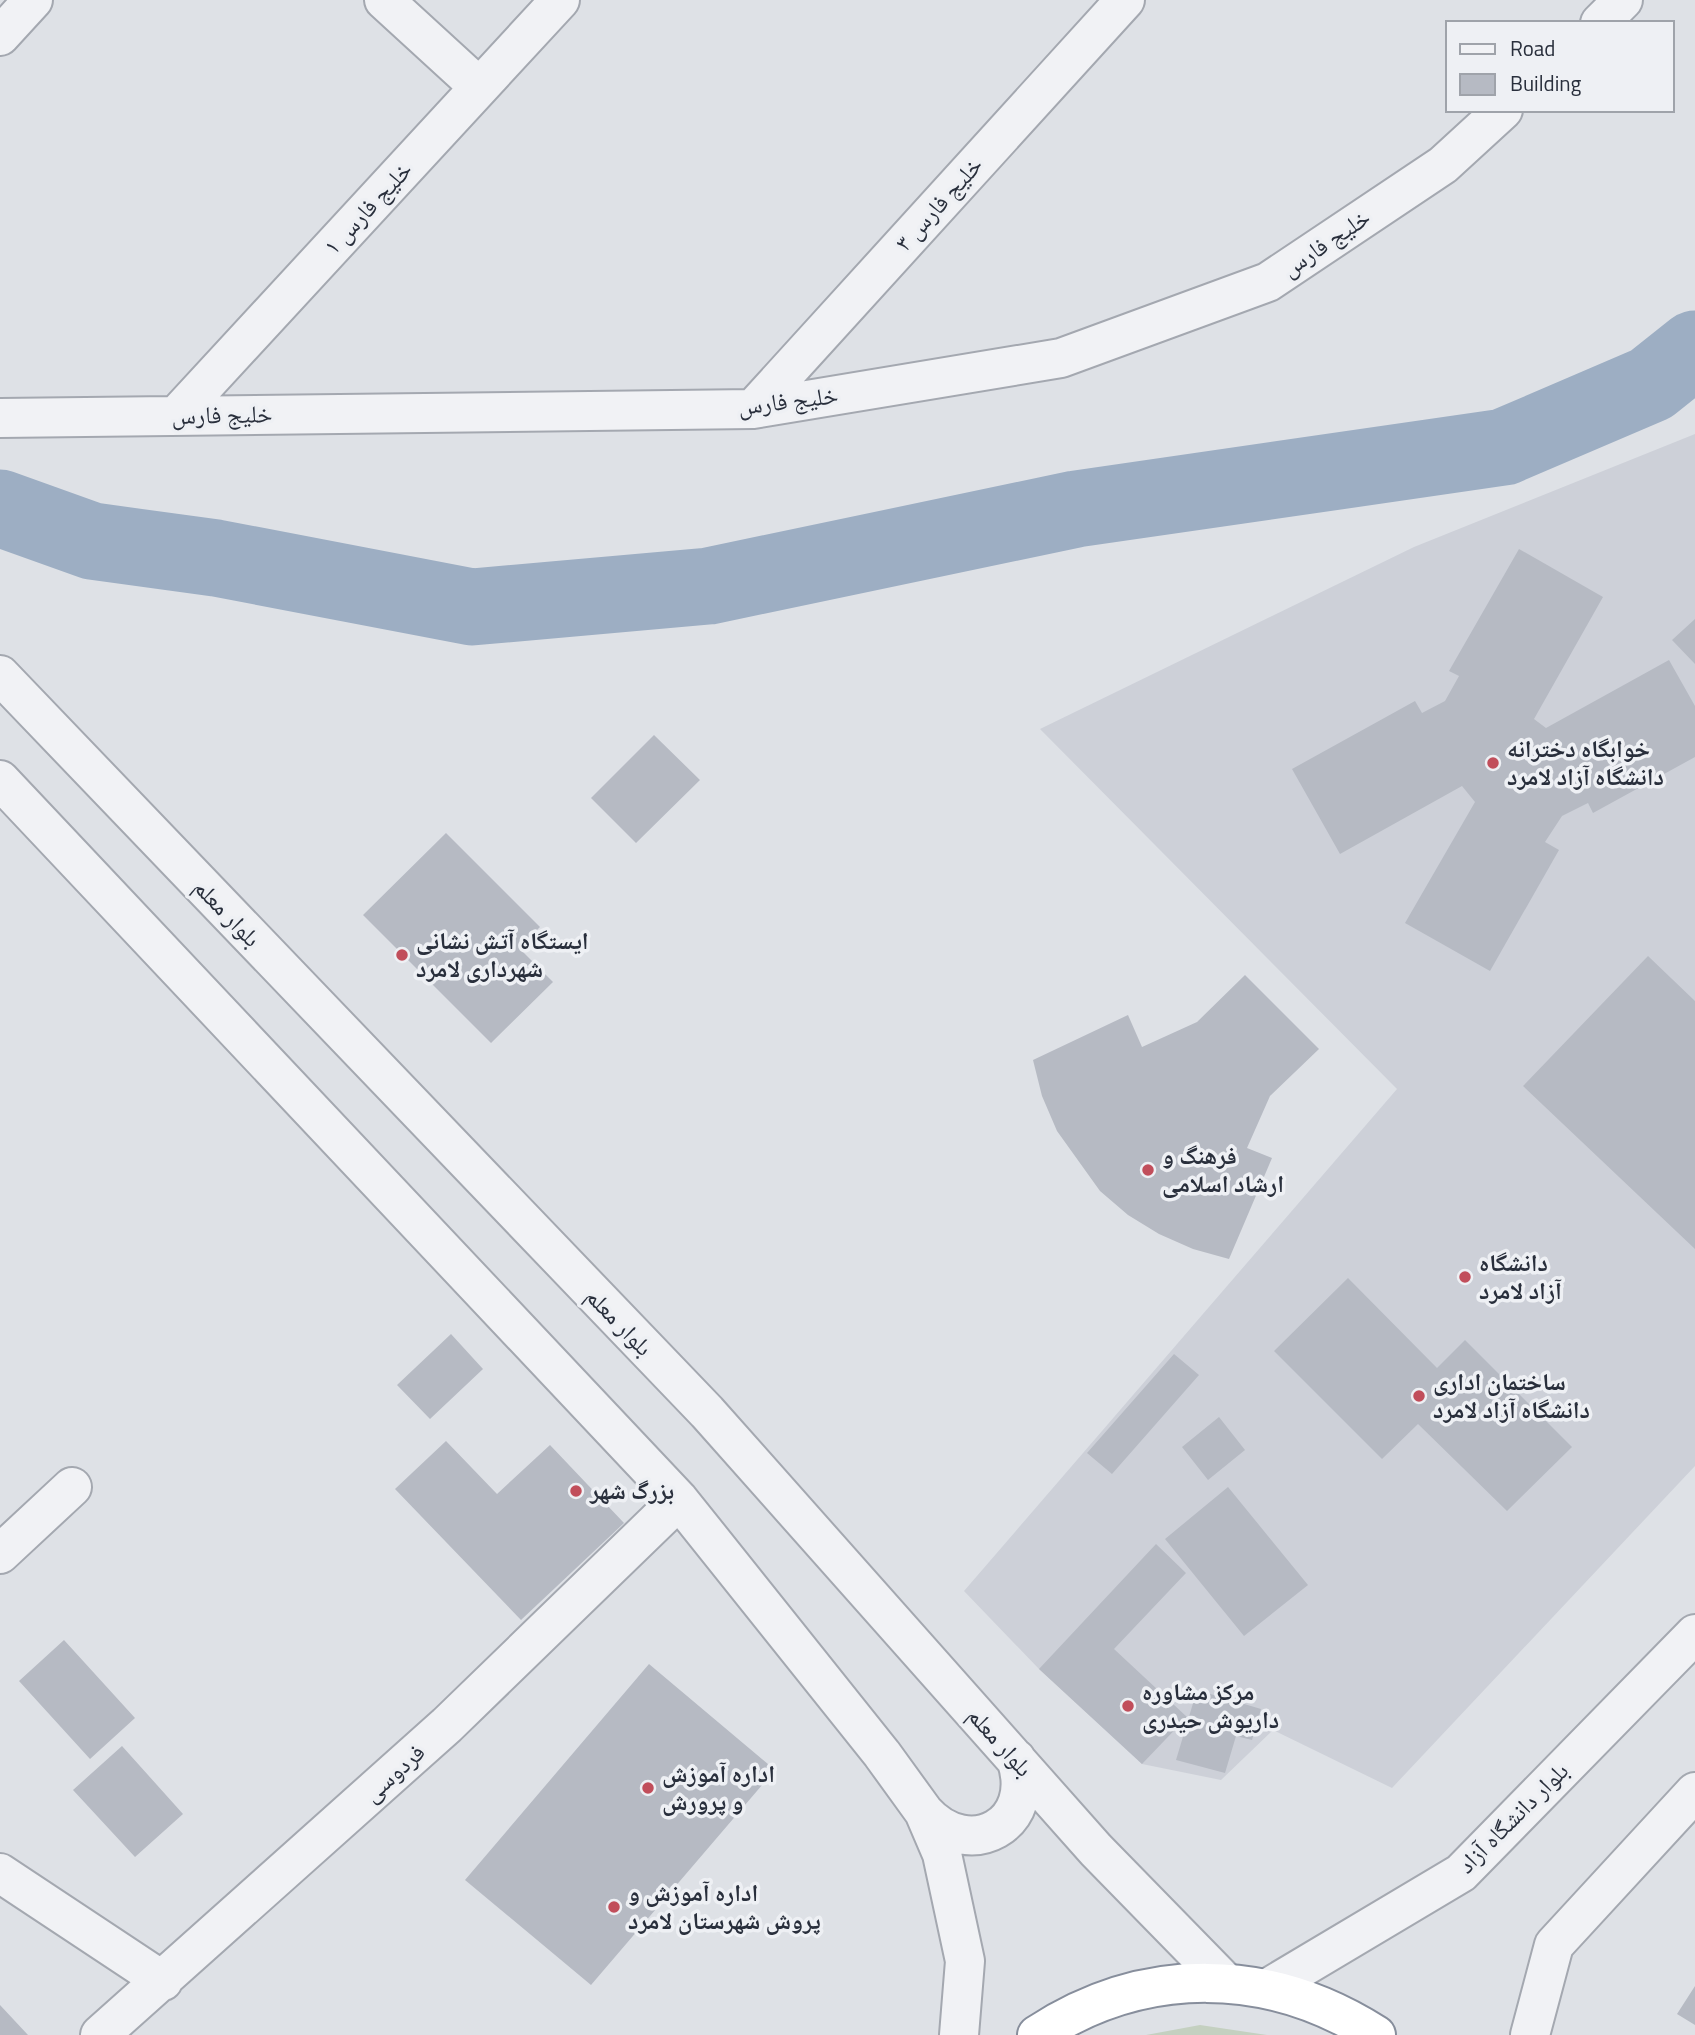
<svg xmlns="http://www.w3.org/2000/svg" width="1695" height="2035" font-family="'Titillium Web','Noto Naskh Arabic',sans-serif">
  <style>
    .built { fill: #cdd0d8 }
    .green { fill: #c4d0c0 }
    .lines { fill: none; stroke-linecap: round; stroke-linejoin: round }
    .river { stroke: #9daec3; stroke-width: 77 }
    .building { fill: #b6bac3 }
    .minor-casing { stroke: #a4a8b0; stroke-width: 42 }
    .highway-casing { stroke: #878e9c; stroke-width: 42 }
    .minor { stroke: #f1f2f5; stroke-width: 38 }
    .highway { stroke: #fff; stroke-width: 38 }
    .poi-dot { fill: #c14e5b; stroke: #eef0f4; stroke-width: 2.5 }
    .labels { text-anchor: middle; stroke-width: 7; stroke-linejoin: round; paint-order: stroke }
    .street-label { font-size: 24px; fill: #292f3c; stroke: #eef0f4 }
    .poi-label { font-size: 24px; font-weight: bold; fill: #292f3c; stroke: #eef0f4; text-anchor: start }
  </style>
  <rect width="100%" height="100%" fill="#dee1e6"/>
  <path class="built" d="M1695 434V1466L1392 1788 1273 1730 1221 1780 1142 1764 1039 1669 964 1591 1397 1089 1040 729 1414 547Z"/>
  <path class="green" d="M1200 2025 1267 2035H1146Z"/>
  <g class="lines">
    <path class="river" d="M0 508 92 541 216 558 472 607 709 586 1076 509 1504 447 1651 384 1695 349"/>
  </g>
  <path class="building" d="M1519 549 1603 597 1534 719 1546 728 1669 660 1695 706V757L1593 813 1588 803 1562 816 1545 842 1559 850 1490 971 1405 923 1475 802 1462 786 1340 854 1292 769 1415 701 1422 713 1445 701 1459 676 1449 671Z
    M1695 619V664L1672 640Z
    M654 735 700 780 636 843 591 798Z
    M446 833 540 927 519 948 553 982 491 1043 363 915Z
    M1648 956 1695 1001V1249L1523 1086Z
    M1245 975 1319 1049 1270 1096 1247 1148 1272 1158 1229 1259 1193 1249 1159 1234 1128 1215 1100 1191 1057 1131 1042 1096 1033 1060 1128 1015 1142 1047 1197 1022Z
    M1348 1278 1437 1368 1465 1340 1572 1447 1507 1511 1418 1424 1382 1459 1274 1351Z
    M451 1334 483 1369 430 1419 397 1385Z
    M1174 1354 1199 1375 1112 1474 1087 1453Z
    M1219 1417 1245 1450 1208 1480 1182 1447Z
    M446 1441 497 1494 550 1445 624 1523 521 1620 395 1489Z
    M1228 1487 1308 1585 1244 1636 1165 1539Z
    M1156 1544 1186 1573 1114 1649 1187 1717 1142 1764 1039 1669Z
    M64 1640 135 1718 90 1759 19 1681Z
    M649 1664 775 1770 591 1985 465 1880Z
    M1197 1690 1261 1709 1252 1740 1236 1736 1225 1773 1176 1760Z
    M122 1746 183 1814 135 1857 73 1790Z
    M1695 1986V2025L1677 2014Z
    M0 2005 28 2035H0Z"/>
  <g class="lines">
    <g class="minor-casing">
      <path id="minor" d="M384 0 479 87
        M1600 23 1623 0
        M0 36 33 0
        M753 409 1125 0
        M176 416 560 0
        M0 418 753 409 1061 358 1268 282 1443 165 1503 110
        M0 675 707 1412 1096 1850 1225 1982
        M0 780 679 1500 882 1754 924 1812 942 1854 965 1961 959 2035
        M0 1554 72 1487
        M924 1812C970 1863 1039 1824 1016 1759
        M0 1873 163 1981
        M1268 1988 1461 1873 1695 1634
        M100 2035 447 1725 679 1500
        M1530 2035 1554 1945 1695 1792"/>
    </g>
    <g class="highway-casing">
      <path id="highway" d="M1037 2035C1144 1965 1268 1966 1376 2035"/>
    </g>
    <use href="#minor" class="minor"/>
    <use href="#highway" class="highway"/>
  </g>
  <g class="poi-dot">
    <circle cx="1493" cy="763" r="7"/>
    <circle cx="402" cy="955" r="7"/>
    <circle cx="1148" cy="1170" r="7"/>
    <circle cx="1465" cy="1277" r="7"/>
    <circle cx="1419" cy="1396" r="7"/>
    <circle cx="576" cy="1491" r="7"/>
    <circle cx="1128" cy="1706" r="7"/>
    <circle cx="648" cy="1788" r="7"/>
    <circle cx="614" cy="1907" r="7"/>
  </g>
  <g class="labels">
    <g class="street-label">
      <text transform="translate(939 204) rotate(-48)" y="8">خلیج فارس ۳</text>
      <text transform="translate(368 208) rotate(-47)" y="8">خلیج فارس ۱</text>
      <text transform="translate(1326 243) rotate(-34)" y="8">خلیج فارس</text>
      <text transform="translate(788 401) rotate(-7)" y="8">خلیج فارس</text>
      <text transform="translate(222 415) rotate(-1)" y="8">خلیج فارس</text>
      <text transform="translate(227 913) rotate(46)" y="8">بلوار معلم</text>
      <text transform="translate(619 1322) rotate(46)" y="8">بلوار معلم</text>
      <text transform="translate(1000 1742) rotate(48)" y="8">بلوار معلم</text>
      <text transform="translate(394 1773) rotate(-42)" y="8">فردوسی</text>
      <text transform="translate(1513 1818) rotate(-45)" y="8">بلوار دانشگاه آزاد</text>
    </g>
    <g class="poi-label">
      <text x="1507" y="757">خوابگاه دخترانه<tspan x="1507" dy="28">دانشگاه آزاد لامرد</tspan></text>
      <text x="416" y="949">ایستگاه آتش نشانی<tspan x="416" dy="28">شهرداری لامرد</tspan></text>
      <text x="1162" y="1164">فرهنگ و<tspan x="1162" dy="28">ارشاد اسلامی</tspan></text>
      <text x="1479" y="1271">دانشگاه<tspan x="1479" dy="28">آزاد لامرد</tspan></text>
      <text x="1433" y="1390">ساختمان اداری<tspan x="1433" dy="28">دانشگاه آزاد لامرد</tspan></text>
      <text x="590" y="1499">بزرگ شهر</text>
      <text x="1142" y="1700">مرکز مشاوره<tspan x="1142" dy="28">داریوش حیدری</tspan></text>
      <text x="662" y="1782">اداره آموزش<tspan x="662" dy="28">و پرورش</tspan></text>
      <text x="628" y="1901">اداره آموزش و<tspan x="628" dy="28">پروش شهرستان لامرد</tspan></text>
    </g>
  </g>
  <rect x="1446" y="21" width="228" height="91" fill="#eef0f4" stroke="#9fa3aa" stroke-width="2"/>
  <rect x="1460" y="44" width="35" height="10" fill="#f1f2f5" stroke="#9fa3aa" stroke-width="2"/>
  <text x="1510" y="56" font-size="21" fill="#292f3c">Road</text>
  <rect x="1460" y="74" width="35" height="21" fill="#b6bac3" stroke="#9fa3aa" stroke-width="2"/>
  <text x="1510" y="91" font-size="21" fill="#292f3c">Building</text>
</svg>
